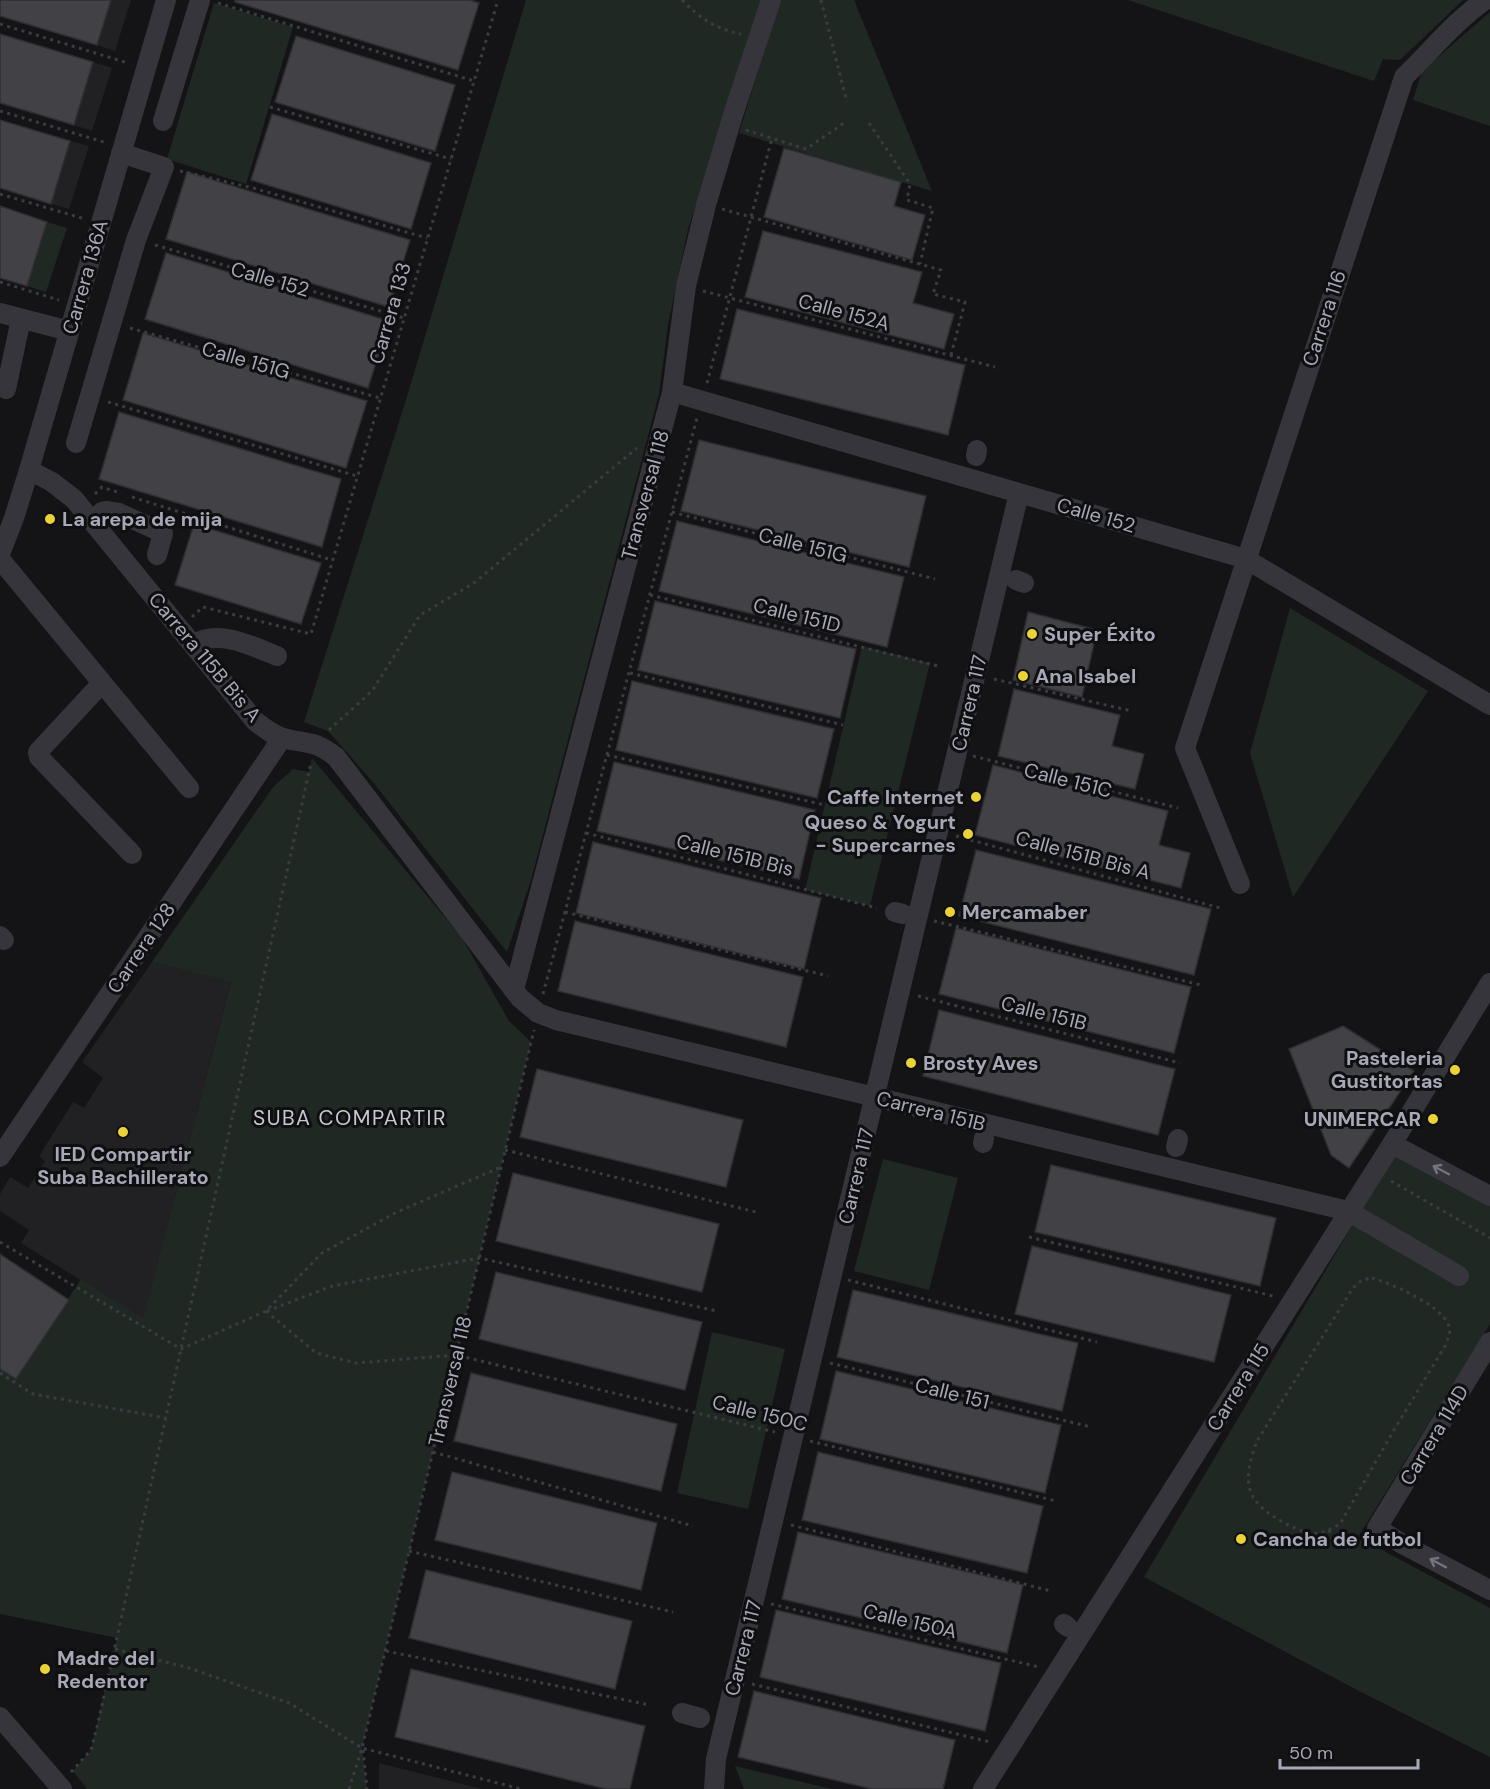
<svg xmlns="http://www.w3.org/2000/svg" width="1490" height="1789" font-family="'DM Sans',sans-serif">
  <style>
    .built { fill: #212023 }
    .green { fill: #202823 }
    .building { fill: #414146; stroke: #2f2e32; stroke-width: 1.5 }
    .lines { fill: none; stroke-linecap: round; stroke-linejoin: round }
    .path { stroke: #3b3c42; stroke-width: 3; stroke-dasharray: 3 4.5; stroke-linecap: butt }
    .minor { stroke: #35353b; stroke-width: 20 }
    .oneway { stroke: #73747f }
    .poi-dot { fill: #ebd337; stroke: #0f0f11; stroke-width: 2 }
    .labels { text-anchor: middle; stroke-width: 6; stroke-linejoin: round; paint-order: stroke }
    .street-label { font-size: 20px; fill: #a6a8b6; stroke: #0f0f11 }
    .poi-label { font-size: 20px; font-weight: bold; fill: #a6a8b6; stroke: #0f0f11; text-anchor: start }
    .neighbourhood-label { font-size: 21px; letter-spacing: 1.5px; fill: #c7c8d2; stroke: #0f0f11 }
  </style>
  <rect width="100%" height="100%" fill="#141416"/>
  <path class="built" d="M111 0H131L115 51 97 45Z
    M93 62 112 68 92 131 74 125Z
    M70 141 89 146 69 209 51 204Z
    M152 962 231 981 143 1319 21 1243 29 1230 0 1211V1194L10 1177 28 1188 45 1161 39 1156 73 1102 84 1108 103 1078 82 1062Z
    M379 1763 482 1789H379Z"/>
  <path class="green" d="M526 0H762L688 229 668 325 659 394 531 880 507 952 372 781 343 748 328 731 304 722 405 403Z
    M780 0H854L932 191 739 133Z
    M1128 0H1463L1400 60 1383 59 1374 81Z
    M214 3 293 27 246 184 167 159Z
    M1490 12V126L1413 100 1422 71Z
    M47 222 67 228 46 292 27 286Z
    M1290 608 1428 691 1293 897 1250 753Z
    M862 646 930 663 870 906 805 890Z
    M312 758 462 938 509 1021 531 1042 362 1748 367 1789H87L73 1771 91 1750 117 1638 0 1614V1369L16 1379 81 1279 143 1318 231 982 152 962 273 787 293 769 309 772Z
    M1394 1155 1490 1206V1324L1358 1537 1490 1608V1757L1361 1692 1144 1577Z
    M883 1159 958 1178 929 1290 854 1271Z
    M712 1332 785 1349 748 1509 677 1493Z
    M735 1766 832 1789H744Z"/>
  <path class="building" d="M0 0H111L97 45 0 16Z
    M235 0H470L479 3 458 70 235 2Z
    M0 34 93 62 74 125 0 103Z
    M296 36 455 85 435 151 275 102Z
    M272 114 431 163 411 229 251 180Z
    M0 120 70 141 51 204 0 188Z
    M784 148 901 182 894 206 925 215 912 260 764 217Z
    M187 172 410 240 389 307 166 239Z
    M0 206 47 222 27 286 0 278Z
    M763 231 922 272 913 303 954 314 944 349 745 297Z
    M166 253 389 321 368 388 145 319Z
    M737 309 965 365 948 435 720 379Z
    M143 333 367 401 346 468 123 400Z
    M119 412 341 479 322 547 99 479Z
    M699 440 926 496 909 567 681 511Z
    M677 521 904 577 887 647 659 591Z
    M194 524 321 563 301 624 175 585Z
    M655 601 856 649 840 718 638 670Z
    M1028 612 1097 630 1082 697 1013 680Z
    M632 681 834 729 817 798 616 750Z
    M1014 689 1120 715 1112 746 1144 754 1135 789 998 756Z
    M614 762 815 810 799 879 597 831Z
    M993 765 1168 811 1159 845 1190 853 1181 888 975 835Z
    M593 842 821 898 804 969 576 913Z
    M976 850 1211 909 1194 975 959 916Z
    M575 921 803 977 786 1047 558 991Z
    M956 928 1191 987 1174 1053 939 994Z
    M939 1010 1175 1069 1158 1135 923 1076Z
    M1343 1026 1414 1071 1349 1168 1331 1155 1289 1049Z
    M537 1069 743 1120 726 1187 520 1137Z
    M1051 1165 1276 1218 1260 1286 1035 1232Z
    M513 1173 719 1224 702 1292 496 1241Z
    M1032 1246 1231 1295 1214 1362 1015 1314Z
    M0 1254 69 1300 16 1379 0 1369Z
    M496 1272 702 1322 685 1390 479 1339Z
    M853 1290 1078 1343 1062 1411 837 1357Z
    M836 1371 1061 1425 1045 1493 820 1439Z
    M471 1373 677 1424 661 1491 454 1441Z
    M818 1452 1043 1506 1027 1573 802 1520Z
    M452 1472 657 1523 641 1590 435 1540Z
    M798 1532 1023 1585 1007 1653 782 1599Z
    M426 1570 632 1621 615 1689 409 1638Z
    M776 1610 1001 1663 985 1731 760 1677Z
    M411 1669 645 1726 630 1789H606L395 1737Z
    M754 1691 955 1740 943 1789H872L738 1757Z"/>
  <g class="lines">
    <path class="path" d="M682 0C701 19 714 28 741 34
      M821 0 847 102
      M218 3 474 81
      M0 24 128 63
      M270 107 451 159
      M0 111 107 143
      M869 123 910 184 907 200 933 208 920 264
      M746 130 806 149 847 121
      M180 171 253 188 427 238
      M0 194 85 219
      M722 209 941 270 933 294 965 302 951 355
      M155 245 404 318
      M0 282 59 300
      M703 291 995 367
      M130 328 380 398
      M707 383 772 138
      M108 402 357 476
      M95 494 102 487 120 493
      M132 497 332 560
      M672 512 935 579
      M650 595 938 666
      M192 617 203 607 311 634 498 0
      M630 673 843 725
      M994 679 1132 711
      M329 730 372 691 420 615 474 583 637 448
      M607 755 825 805
      M973 756 1178 808
      M586 833 877 908
      M956 836 1220 908
      M565 912 828 976
      M934 921 1201 985
      M543 994 697 418
      M918 996 1180 1063
      M505 1150 760 1213
      M1391 1181 1490 1238
      M1029 1237 1273 1296
      M0 1242 181 1349 266 1311 322 1253 397 1212 501 1167
      M1372 1278C1391 1283 1440 1305 1448 1324 1452 1332 1448 1338 1445 1346L1394 1430 1340 1524C1331 1529 1321 1535 1310 1533 1293 1530 1259 1511 1252 1495 1244 1478 1251 1457 1257 1441L1353 1288 1362 1280Z
      M848 1280 1097 1342
      M266 1311 316 1353 356 1363 456 1355 775 1432
      M267 1311 332 1286 479 1258 717 1311
      M830 1363 1091 1427
      M0 1373 33 1394 166 1418
      M810 1441 1056 1501
      M433 1452 693 1526
      M791 1525 1051 1591
      M1328 1531C1339 1536 1351 1544 1363 1538
      M409 1551 673 1612
      M771 1604 1039 1667
      M115 1649 189 1668 289 1703 362 1748 521 1789
      M386 1651 650 1705
      M752 1684 990 1742
      M363 1750 367 1789
      M71 1772 91 1750 98 1723 311 763
      M349 1789 362 1748 534 1030"/>
    <path class="minor" d="M163 121 200 0
      M0 313 69 331
      M6 389 21 319
      M672 392 1246 559 1490 705
      M76 443 136 240 164 167 121 153
      M976 456 977 450
      M29 470 52 482 74 499 255 721C264 728 273 735 283 738 309 745 313 739 336 757L520 998 538 1013 556 1020 1348 1211 1459 1276
      M93 522 102 512 106 511 119 513 163 533 157 555
      M0 554 14 518 29 470 166 0
      M0 559 189 788
      M1016 580 1024 583
      M194 644C220 629 252 646 277 656
      M102 683 38 752 39 757 132 854
      M1240 884 1185 748 1404 77C1431 51 1455 21 1485 0
      M895 912 903 914
      M0 936 4 940
      M514 990 672 392 686 286 706 205 733 115 771 0
      M983 1143 984 1138
      M1392 1144 1490 1196
      M1176 1147 1178 1139
      M0 1157 282 738
      M1490 1342 1377 1528 1404 1545 1490 1590
      M1064 1624 1068 1627
      M682 1713 700 1718
      M0 1717 62 1789
      M714 1789 716 1759 1019 493
      M983 1789 1392 1144 1490 983"/>
  </g>
  <defs><path id="oneway-shaft" d="M-6 0H5M1.5-3L5.5 0L1.5 3" fill="none" stroke-width="1.6" stroke-linecap="round" stroke-linejoin="round" transform="scale(1.5)"/></defs>
  <g class="oneway">
    <use href="#oneway-shaft" transform="translate(1441 1170) rotate(-152)"/>
    <use href="#oneway-shaft" transform="translate(1438 1563) rotate(-152)"/>
  </g>
  <g class="poi-dot">
    <circle cx="50" cy="519" r="6"/>
    <circle cx="1032" cy="634" r="6"/>
    <circle cx="1023" cy="676" r="6"/>
    <circle cx="976" cy="797" r="6"/>
    <circle cx="968" cy="834" r="6"/>
    <circle cx="950" cy="912" r="6"/>
    <circle cx="911" cy="1063" r="6"/>
    <circle cx="1455" cy="1070" r="6"/>
    <circle cx="1433" cy="1119" r="6"/>
    <circle cx="123" cy="1132" r="6"/>
    <circle cx="1241" cy="1539" r="6"/>
    <circle cx="45" cy="1669" r="6"/>
  </g>
  <g class="labels">
    <g class="street-label">
      <text transform="translate(85 277) rotate(-74)" y="7">Carrera 136A</text>
      <text transform="translate(270 279) rotate(16)" y="7">Calle 152</text>
      <text transform="translate(844 312) rotate(15)" y="7">Calle 152A</text>
      <text transform="translate(390 313) rotate(-74)" y="7">Carrera 133</text>
      <text transform="translate(1324 318) rotate(-72)" y="7">Carrera 116</text>
      <text transform="translate(246 360) rotate(16)" y="7">Calle 151G</text>
      <text transform="translate(645 495) rotate(-75)" y="7">Transversal 118</text>
      <text transform="translate(1096 515) rotate(16)" y="7">Calle 152</text>
      <text transform="translate(803 545) rotate(14)" y="7">Calle 151G</text>
      <text transform="translate(797 615) rotate(14)" y="7">Calle 151D</text>
      <text transform="translate(205 657) rotate(50)" y="7">Carrera 115B Bis A</text>
      <text transform="translate(969 703) rotate(-77)" y="7">Carrera 117</text>
      <text transform="translate(1068 780) rotate(14)" y="7">Calle 151C</text>
      <text transform="translate(735 855) rotate(14)" y="7">Calle 151B Bis</text>
      <text transform="translate(1083 855) rotate(15)" y="7">Calle 151B Bis A</text>
      <text transform="translate(141 948) rotate(-56)" y="7">Carrera 128</text>
      <text transform="translate(1044 1013) rotate(14)" y="7">Calle 151B</text>
      <text transform="translate(931 1111) rotate(14)" y="7">Carrera 151B</text>
      <text transform="translate(856 1176) rotate(-77)" y="7">Carrera 117</text>
      <text transform="translate(450 1381) rotate(-77)" y="7">Transversal 118</text>
      <text transform="translate(1238 1387) rotate(-58)" y="7">Carrera 115</text>
      <text transform="translate(952 1393) rotate(14)" y="7">Calle 151</text>
      <text transform="translate(760 1413) rotate(14)" y="7">Calle 150C</text>
      <text transform="translate(1434 1435) rotate(-59)" y="7">Carrera 114D</text>
      <text transform="translate(910 1621) rotate(13)" y="7">Calle 150A</text>
      <text transform="translate(743 1648) rotate(-76)" y="7">Carrera 117</text>
    </g>
    <g class="poi-label">
      <text x="62" y="526">La arepa de mija</text>
      <text x="1044" y="641">Super Éxito</text>
      <text x="1035" y="683">Ana Isabel</text>
      <text x="964" y="804" text-anchor="end">Caffe Internet</text>
      <text x="956" y="829" text-anchor="end">Queso &amp; Yogurt<tspan x="956" dy="23">- Supercarnes</tspan></text>
      <text x="962" y="919">Mercamaber</text>
      <text x="1443" y="1065" text-anchor="end">Pasteleria<tspan x="1443" dy="23">Gustitortas</tspan></text>
      <text x="923" y="1070">Brosty Aves</text>
      <text x="1421" y="1126" text-anchor="end">UNIMERCAR</text>
      <text x="123" y="1161" text-anchor="middle">IED Compartir<tspan x="123" dy="23">Suba Bachillerato</tspan></text>
      <text x="1253" y="1546">Cancha de futbol</text>
      <text x="57" y="1665">Madre del<tspan x="57" dy="23">Redentor</tspan></text>
    </g>
    <g class="neighbourhood-label">
      <text x="350" y="1125">SUBA COMPARTIR</text>
    </g>
  </g>
  <path d="M1280 1759v9h138v-9" fill="none" stroke="#a6a8b6" stroke-width="3"/>
  <text x="1289" y="1759" font-size="18" fill="#a6a8b6" stroke="#0f0f11" stroke-width="4.5" paint-order="stroke">50 m</text>
</svg>
